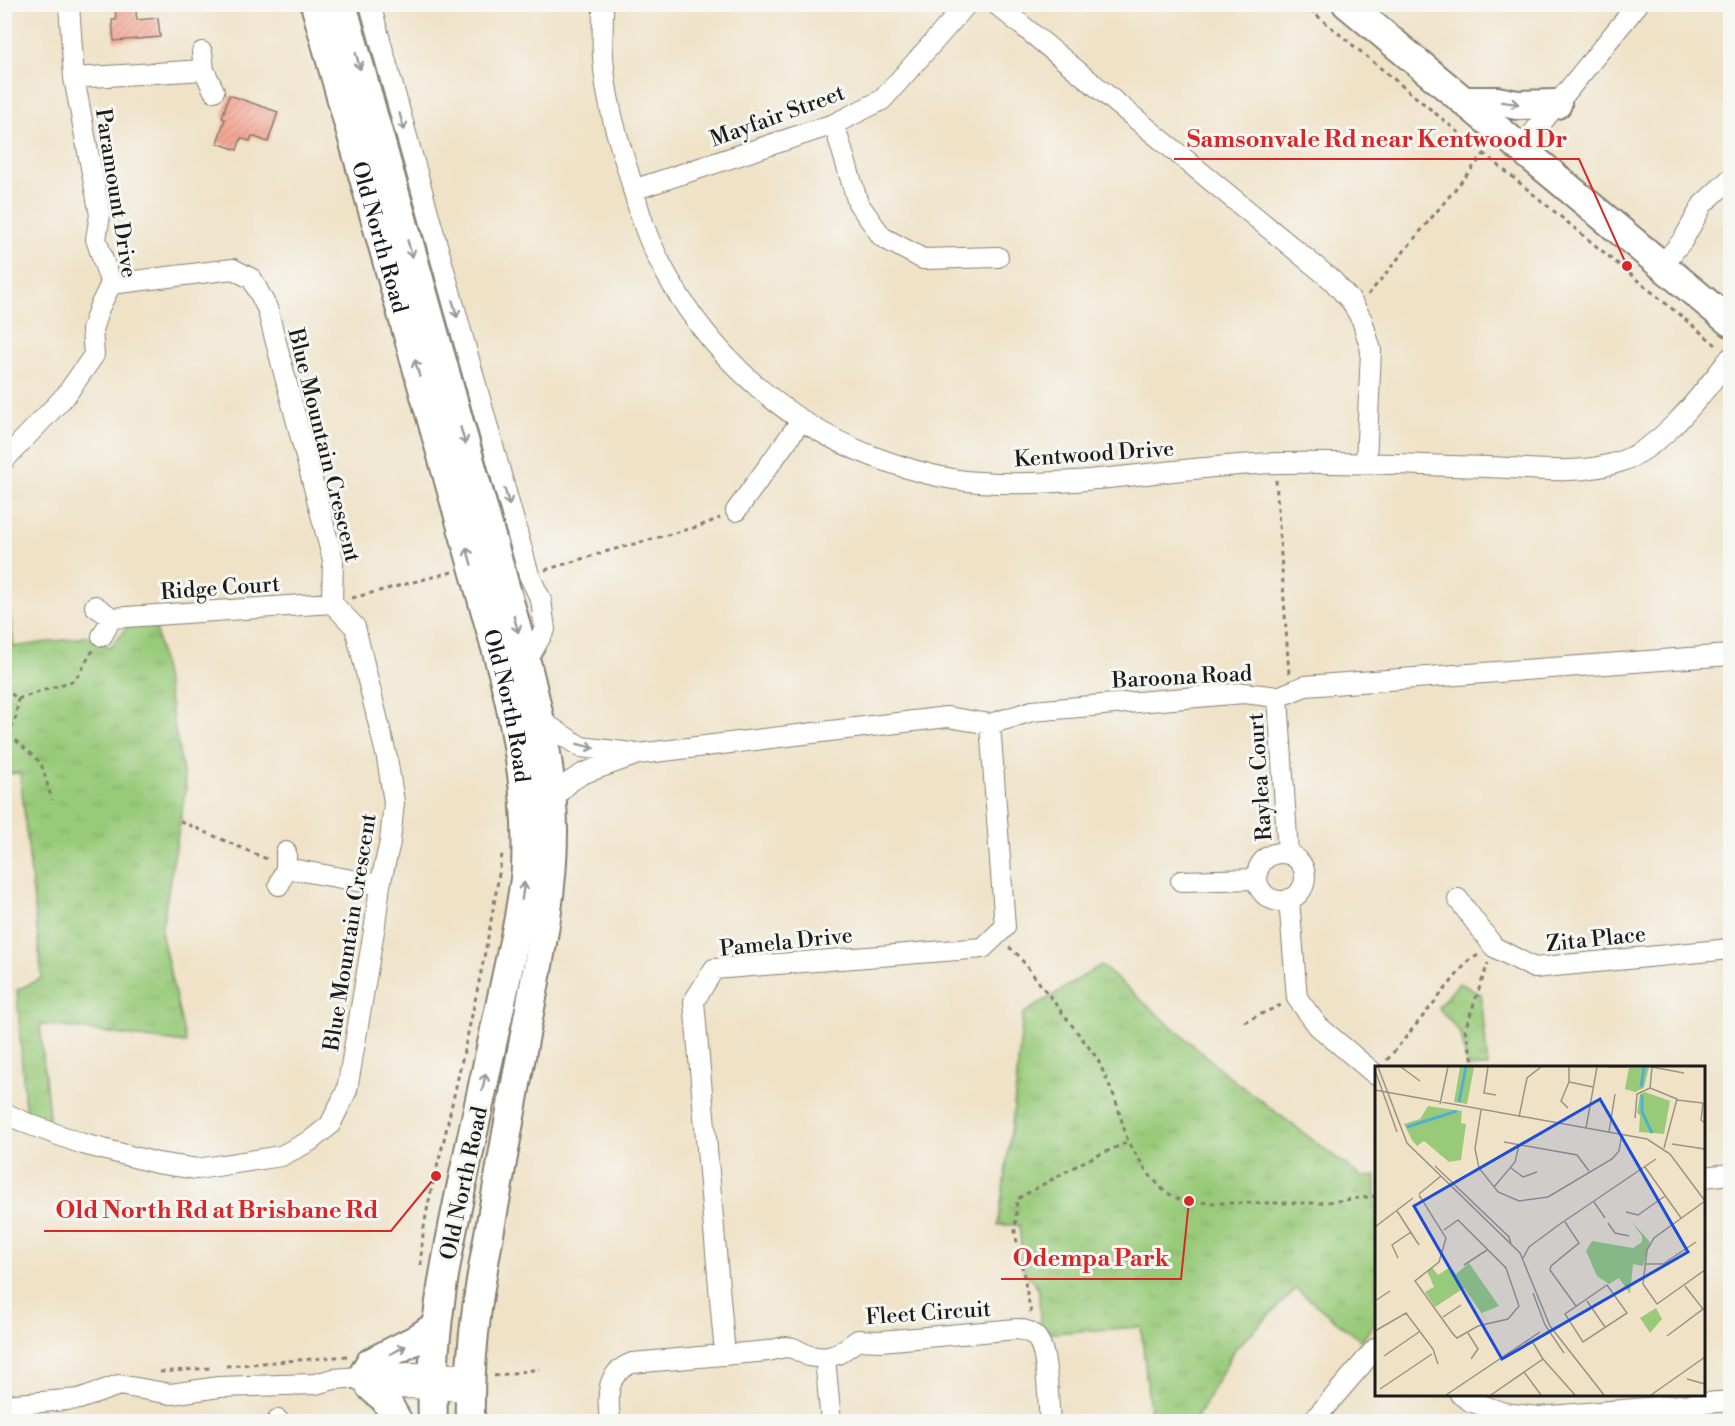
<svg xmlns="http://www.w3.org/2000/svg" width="1735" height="1426" font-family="'Libre Bodoni',serif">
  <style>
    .grass { fill: url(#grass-tufts); stroke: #5a734a; stroke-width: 1.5 }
    .building { fill: url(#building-hatch) }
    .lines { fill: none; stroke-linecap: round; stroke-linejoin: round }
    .street-casing { stroke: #867f72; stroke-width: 22 }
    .secondary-casing { stroke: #867f72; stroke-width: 32 }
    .path { stroke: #867f72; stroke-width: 3; stroke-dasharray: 4.5 4.5; stroke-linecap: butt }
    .street { stroke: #fff; stroke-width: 20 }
    .secondary { stroke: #fff; stroke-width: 28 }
    .oneway { stroke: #999 }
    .labels { text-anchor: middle; stroke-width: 6; stroke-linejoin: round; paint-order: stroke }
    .street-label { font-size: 22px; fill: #1c1c1c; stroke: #f6f6f2 }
    .inset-river { fill: none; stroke: #51b0cf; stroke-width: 3 }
    .inset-road { fill: none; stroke: #9b9383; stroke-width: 1.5 }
    .view { fill: #1d4ed8; fill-opacity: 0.15; stroke: #1d4ed8; stroke-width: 3 }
    .inset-edge { fill: none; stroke: #1c1c1c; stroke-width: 3 }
    .leader { fill: none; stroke: #d62828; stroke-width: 2 }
    .callout-dot { fill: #d62828; stroke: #f6f6f2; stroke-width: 2 }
    .callout-label { font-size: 24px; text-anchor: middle; font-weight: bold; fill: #d62828; stroke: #f6f6f2; stroke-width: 6; stroke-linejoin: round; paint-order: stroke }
  </style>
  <defs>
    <pattern id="grass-tufts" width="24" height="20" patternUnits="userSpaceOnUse" patternTransform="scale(1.5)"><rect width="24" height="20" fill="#99ca79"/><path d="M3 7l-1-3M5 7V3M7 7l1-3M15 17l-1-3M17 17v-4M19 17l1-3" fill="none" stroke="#83ad68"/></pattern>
    <pattern id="building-hatch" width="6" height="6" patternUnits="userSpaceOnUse" patternTransform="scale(1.5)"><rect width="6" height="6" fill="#f5a795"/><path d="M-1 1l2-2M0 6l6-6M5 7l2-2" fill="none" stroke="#d18f80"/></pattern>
  </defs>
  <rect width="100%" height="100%" fill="#f6f6f2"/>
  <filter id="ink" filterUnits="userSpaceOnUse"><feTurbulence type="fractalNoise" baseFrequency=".0167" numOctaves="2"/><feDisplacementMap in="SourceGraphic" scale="12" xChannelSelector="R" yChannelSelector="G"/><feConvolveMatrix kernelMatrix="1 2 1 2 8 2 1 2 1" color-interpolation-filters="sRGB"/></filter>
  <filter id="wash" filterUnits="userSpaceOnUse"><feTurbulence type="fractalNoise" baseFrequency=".008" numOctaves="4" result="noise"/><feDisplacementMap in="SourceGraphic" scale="24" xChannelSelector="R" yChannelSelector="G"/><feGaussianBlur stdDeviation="1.35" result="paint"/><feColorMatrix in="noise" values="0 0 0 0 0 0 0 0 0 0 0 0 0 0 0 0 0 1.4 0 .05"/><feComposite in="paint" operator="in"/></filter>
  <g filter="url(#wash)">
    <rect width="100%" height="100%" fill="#efe2c7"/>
    <path class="grass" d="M4 571 14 647 90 636 110 647 129 625 155 624 186 788 161 932 186 1043 40 1024 50 1128 25 1109 17 990 42 978 20 773 5 774Z
      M1101 965 1232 1079 1362 1177 1376 1176V1322L1361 1341 1296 1289 1235 1349 1195 1421H1151L1141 1327 1051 1333 1040 1323 1039 1290 1023 1269 1019 1225H998L1013 1117 1023 1014Z
      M1459 983 1481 994 1488 1067H1467L1461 1034 1438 1007Z"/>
    <g id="blocks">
      <path class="building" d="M115 4H135L137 20 158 18 160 37 114 41 112 20H116Z
        M229 95 278 112 268 142 252 136 250 141 241 138 237 150 217 143 225 119 222 118Z"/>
    </g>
  </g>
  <g filter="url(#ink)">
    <use href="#blocks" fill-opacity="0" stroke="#867f72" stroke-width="1.5"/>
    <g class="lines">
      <g class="street-casing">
        <path id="street" d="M370 4 529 575 541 600 545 629 526 662
          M603 4C603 22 602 39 603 56 605 96 616 133 628 171 635 194 640 219 650 241 692 337 774 419 872 456 906 469 943 480 979 482 1080 489 1179 465 1280 463 1349 462 1418 465 1487 467 1530 468 1577 476 1619 462 1663 448 1702 394 1730 358
          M996 4 1332 280 1351 301 1362 320 1371 350 1366 463
          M202 52 204 70 214 91
          M74 78 204 70
          M834 124 858 203 882 237 923 259 998 257
          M1521 148 1638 4
          M633 190 834 124 882 100 967 4
          M1662 265 1683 240 1703 204 1730 179
          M4 460 66 395 94 355 92 330 99 308 111 284 96 239 100 215 74 78 69 4
          M736 511 801 421
          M95 606 112 618 102 636
          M112 618 332 603
          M1278 697 1288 854
          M541 721 581 747 632 753
          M551 800 571 781 584 773 638 754 947 717 990 724 1032 711 1244 693 1278 697 1305 686 1730 655
          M1257 877a24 24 0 1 1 48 0a24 24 0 1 1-48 0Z
          M286 868 380 885
          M1181 881 1256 879
          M279 885 286 868V852
          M1289 899 1297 998 1318 1026 1376 1075
          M1458 899 1494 947 1534 968 1730 949
          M4 1113 31 1125 83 1144 157 1163 197 1169 281 1156 310 1141 330 1125 347 1090 375 925 380 885 390 842 394 802 387 758 355 627 332 603 333 560 267 308 252 279 233 269 111 284
          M1704 1177 1730 1174
          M725 1355 694 1001 714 969 983 948 1005 927 990 724
          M825 1358 831 1422
          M367 1389 408 1388 469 1391
          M1460 1394 1470 1401 1504 1413 1539 1417 1730 1401
          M4 1405 79 1399 119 1385 171 1394 219 1387 315 1384 334 1379 409 1373 469 1374
          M278 1420V1422
          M610 1422C608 1397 604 1374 632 1363L768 1351 785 1347 793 1348 809 1356 825 1358 838 1354 858 1340 881 1341 1017 1329C1025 1330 1033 1332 1038 1340 1048 1354 1048 1402 1050 1422
          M1312 1422 1376 1348"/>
      </g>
      <g class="secondary-casing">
        <g id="secondary">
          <path id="s1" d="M315 4 503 673C519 737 529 801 526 868 525 885 521 902 519 918 504 991 488 1064 472 1137 452 1230 429 1326 433 1422"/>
          <path d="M342 4 526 662C540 718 553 774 553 832 553 891 541 950 530 1008 518 1071 507 1133 496 1196 482 1271 468 1345 470 1422"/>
          <path d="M1347 4 1730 322"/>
          <path d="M1464 101H1497L1517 105 1557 104"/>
          <path d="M362 1377 370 1363 415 1340 437 1325"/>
          <path d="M373 1389 385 1399 398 1422"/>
        </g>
      </g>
      <path class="path" d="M1303 4 1716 345
        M1368 295 1484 154
        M1276 480 1289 674
        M545 570 608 551 700 526 720 518
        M352 598 452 572
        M4 688 18 699 75 680 93 650
        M9 734 41 763 52 800
        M4 745 16 717 18 699
        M180 821 269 860
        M1009 947 1018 955 1097 1058 1115 1098 1128 1142 1147 1172 1164 1191 1182 1201 1213 1203H1320L1376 1196
        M1244 1022 1281 1005
        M1387 1060 1469 960 1479 955
        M1475 1068 1465 1030 1488 963
        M421 1265C421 1216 438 1169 448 1122 468 1033 489 944 502 854
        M1031 1313 1015 1232 1017 1199 1085 1161 1128 1142
        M226 1366 348 1356
        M160 1372 210 1368
        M494 1376 539 1369"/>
      <use href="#street" class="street"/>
      <use href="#secondary" class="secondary"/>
    </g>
    <defs><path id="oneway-shaft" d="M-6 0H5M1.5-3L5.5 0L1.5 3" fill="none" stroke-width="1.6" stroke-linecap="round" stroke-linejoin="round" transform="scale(1.5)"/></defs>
    <g class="oneway">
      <use href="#oneway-shaft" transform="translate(358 61) rotate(74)"/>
      <use href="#oneway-shaft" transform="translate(1510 103) rotate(7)"/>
      <use href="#oneway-shaft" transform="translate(402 122) rotate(74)"/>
      <use href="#oneway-shaft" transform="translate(410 249) rotate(74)"/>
      <use href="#oneway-shaft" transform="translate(455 309) rotate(74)"/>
      <use href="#oneway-shaft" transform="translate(417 368) rotate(-106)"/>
      <use href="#oneway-shaft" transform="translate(463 436) rotate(74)"/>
      <use href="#oneway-shaft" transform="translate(507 497) rotate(74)"/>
      <use href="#oneway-shaft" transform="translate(469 556) rotate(-106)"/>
      <use href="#oneway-shaft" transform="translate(516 624) rotate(74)"/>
      <use href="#oneway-shaft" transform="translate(586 746) rotate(14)"/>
      <use href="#oneway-shaft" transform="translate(523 891) rotate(-82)"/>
      <use href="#oneway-shaft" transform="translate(484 1082) rotate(-78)"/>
      <use href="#oneway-shaft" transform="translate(398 1350) rotate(-27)"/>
    </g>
  </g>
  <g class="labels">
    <g class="street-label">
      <text transform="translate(777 115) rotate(-20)" y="8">Mayfair Street</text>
      <text transform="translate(117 193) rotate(81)" y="8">Paramount Drive</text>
      <text dy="8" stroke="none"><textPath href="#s1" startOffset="242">Old North Road</textPath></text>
      <text transform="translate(325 445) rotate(76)" y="8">Blue Mountain Crescent</text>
      <text transform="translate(1094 453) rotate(-4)" y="8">Kentwood Drive</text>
      <text transform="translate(220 587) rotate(-4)" y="8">Ridge Court</text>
      <text transform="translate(1182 676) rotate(-3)" y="8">Baroona Road</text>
      <text dy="8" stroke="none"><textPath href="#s1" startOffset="728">Old North Road</textPath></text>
      <text transform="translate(1259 777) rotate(-94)" y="8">Raylea Court</text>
      <text transform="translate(349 932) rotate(-81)" y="8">Blue Mountain Crescent</text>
      <text transform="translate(1596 938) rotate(-6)" y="8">Zita Place</text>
      <text transform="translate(786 941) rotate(-6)" y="8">Pamela Drive</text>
      <text transform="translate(463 1183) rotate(-78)" y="8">Old North Road</text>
      <text transform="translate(928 1312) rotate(-4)" y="8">Fleet Circuit</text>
    </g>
  </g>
  <g transform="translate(1375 1066)">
    <rect width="330" height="330" fill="#efe2c7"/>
    <path d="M85 1H99L92 38 79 36ZM254 1H274L269 22 260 26 250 23ZM270 26 295 35 289 68 264 66 265 50 262 46 265 28ZM53 40 87 45 86 57 91 58 86 94 74 96 49 75 42 80 37 74 29 58 45 53ZM256 155 275 176 268 200 258 198 255 228 244 212 234 218 222 210 211 185 217 175 258 182 267 176V170ZM94 197 124 240 107 247 114 258 89 222 60 241 50 226 59 221 52 205 57 201 63 209 75 201 81 208ZM281 242 287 253 275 267 265 252Z" fill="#99ca79"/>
    <path class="inset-river" d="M266 21 269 1M267 29V46L277 67M84 36 91 1M32 61 82 45"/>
    <path class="inset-road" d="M3 1 32 77 145 187 175 260 229 329M26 1 45 15M113 1 109 27 121 29M194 1V16L218 21M232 1H253M277 1 275 22 302 33 289 82M277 1 309 7M0 4 22 66M0 24 272 73 295 88 330 135M302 34 328 37M328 37 326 54 330 57M65 38 73 1M193 42 186 35 194 16M106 44 100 83 104 102 123 126 144 135 173 131 237 93 244 85 247 68M144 51 152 12 166 1M260 52 262 28 275 22M211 62 222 1M234 66 240 28M129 76 202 89 214 105M297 78 330 83M60 100 134 171 136 178M270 101 306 152M136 102 148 111 162 106M119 121 140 96 144 79M44 128 66 110M44 129 71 172 64 196 40 215 78 268 82 272 103 260 133 253 144 240 131 202 83 154 69 164M330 135 279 172 272 184 268 218 282 238 330 204M219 136 230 152M22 145 44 179M251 146 263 149 290 130M190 156 204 177 176 200 175 204 201 240M233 157 240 167 254 170M0 161 38 132M23 192 17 179 36 166M148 192 154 181 185 158 281 93M270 198H288L321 176M89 199 112 184M232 219 252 247 208 276 190 248ZM158 227 170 259 189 287M0 235 15 225M212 235 230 261M68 251 86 239M0 265 31 247 58 283 63 298M93 267 103 283 96 293M292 270 328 243 310 220M157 275 168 293M9 290 44 266M149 306 166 329M312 313 330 318M5 323 57 288M71 329 165 266M116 329 168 293 200 329M276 329 330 291"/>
    <path class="view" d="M225 33 313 186 127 293 39 140Z"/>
    <rect width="330" height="330" class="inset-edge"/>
  </g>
  <path class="leader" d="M1627 266L1579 159H1174M436 1176L391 1231H44M1189 1201L1181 1279H1001"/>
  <g class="callout-dot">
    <circle cx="1627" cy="266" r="6"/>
    <circle cx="436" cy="1176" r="6"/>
    <circle cx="1189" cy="1201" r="6"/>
  </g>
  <g class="callout-label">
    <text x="1377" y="147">Samsonvale Rd near Kentwood Dr</text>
    <text x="217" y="1218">Old North Rd at Brisbane Rd</text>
    <text x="1091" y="1266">Odempa Park</text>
  </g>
  <rect width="1735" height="1426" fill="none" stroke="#f6f6f2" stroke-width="24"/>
</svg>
